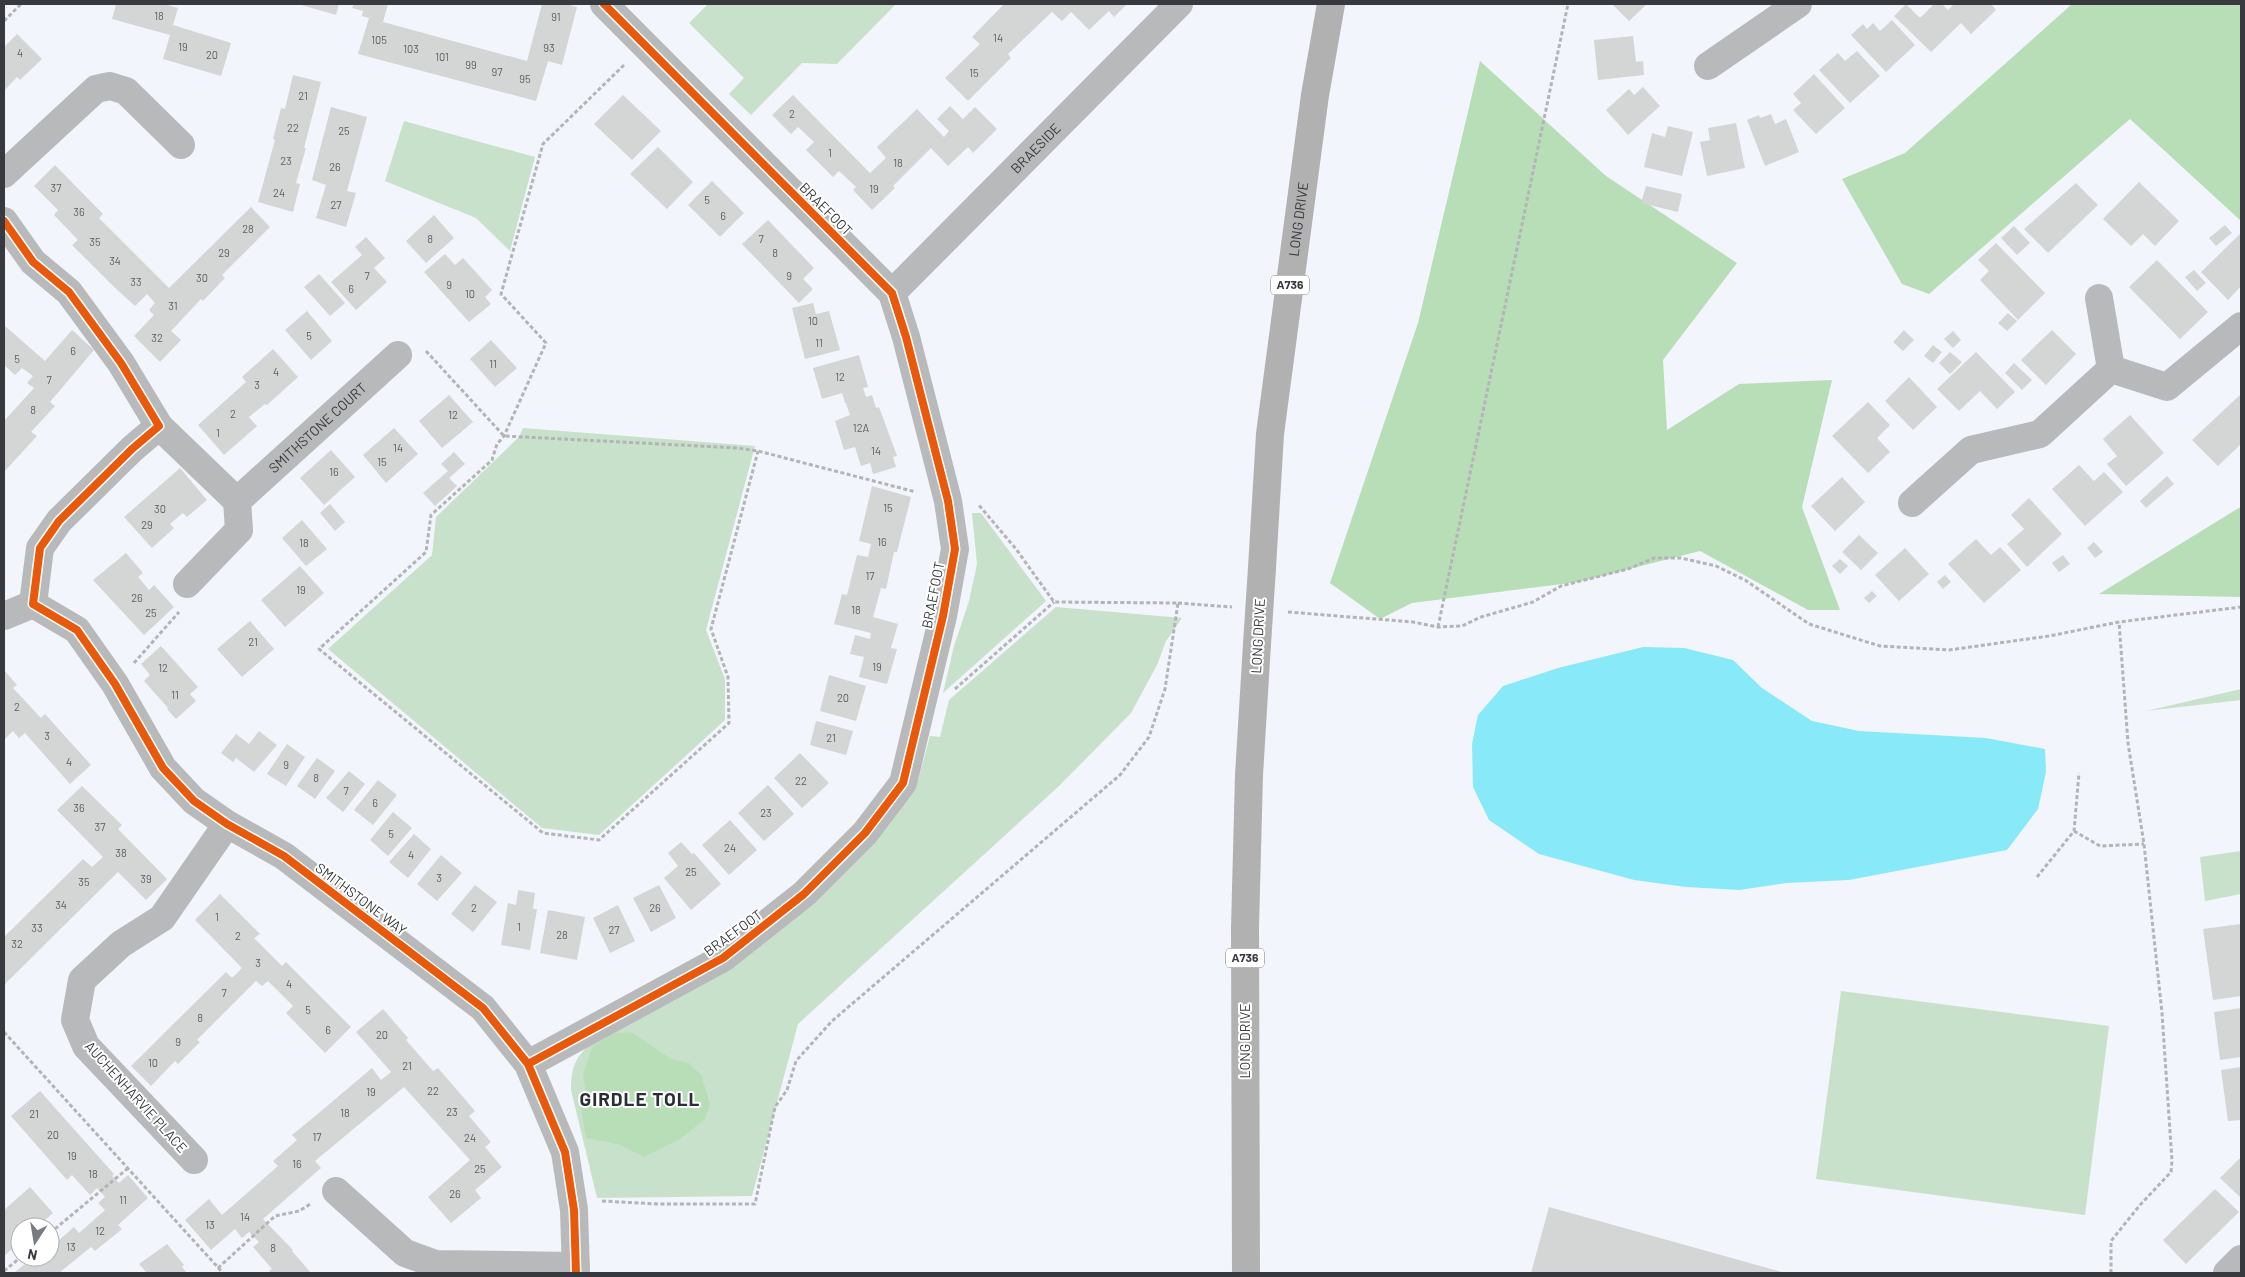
<svg xmlns="http://www.w3.org/2000/svg" width="2245" height="1277" font-family="Barlow,sans-serif">
  <style>
    .green { fill: #c8e1ca }
    .forest { fill: #b8deb8 }
    .water { fill: #88e9f9 }
    .building { fill: #d4d5d5 }
    .lines { fill: none; stroke-linecap: round; stroke-linejoin: round }
    .path { stroke: #b4b4b6; stroke-width: 3; stroke-dasharray: 4 2.5; stroke-linecap: butt }
    .minor { stroke: #b8b9ba; stroke-width: 28 }
    .primary { stroke: #b1b1b2; stroke-width: 28 }
    .primary-bridge { stroke: #b1b1b2; stroke-width: 28 }
    .cycleway-casing { stroke: #fff; stroke-width: 11 }
    .cycleway { stroke: #e8590c; stroke-width: 8 }
    .labels { text-anchor: middle; stroke-width: 4; stroke-linejoin: round; paint-order: stroke }
    .number-label { font-size: 11px; fill: #5e6064 }
    .shield { fill: #fff; stroke: #737478; stroke-width: 1 }
    .shield-label { font-size: 12px; font-weight: bold; fill: #37393e }
    .street-label { font-size: 14px; fill: #37393e; stroke: #fff }
    .district-label { font-size: 19px; font-weight: bold; letter-spacing: 1px; fill: #2a2e37; stroke: #fff }
  </style>
  <rect width="100%" height="100%" fill="#f2f5fb"/>
  <path class="green" d="M708 4H896L837 64 802 63 751 115 729 94 744 78 689 23Z
    M404 121 535 157 510 251 476 218 385 181Z
    M523 428 755 446 706 630 725 679V720L599 835 542 828 328 649 432 555 436 517 519 437Z
    M972 513H981L1046 601 943 693 954 646 969 601 977 564Z
    M1056 607 1182 618 1166 641 1157 665 1131 713 1059 786 798 1024 752 1196 597 1198 571 1090C571 1059 580 1053 602 1034L892 819 918 780 930 736 940 737 949 700Z
    M2241 689V700L2146 711Z
    M2241 851V894L2205 901 2200 857Z
    M1841 991 2109 1026 2085 1215 1816 1179Z"/>
  <path class="forest" d="M2072 4H2241V221L2130 119 1929 294 1902 284 1842 179 1905 153Z
    M1480 61 1606 176 1737 263 1663 360 1667 430 1739 384 1832 380 1802 507 1840 610H1808L1700 551 1578 582 1412 603 1380 619 1330 583 1418 323Z
    M2241 507V597L2099 594 2237 509Z
    M631 1032 671 1059 689 1063 701 1075 710 1104 705 1119 680 1139 644 1157 618 1144 586 1138 579 1097 586 1092 583 1074 593 1046 612 1034Z"/>
  <path class="water" d="M1643 647 1684 648 1733 660 1762 688 1812 721 1859 731 1986 738 2045 749 2046 772 2038 809 2007 850 1849 880 1786 883 1739 890 1686 887 1634 880 1539 854 1489 820 1473 787 1472 744 1478 715 1503 686 1558 668Z"/>
  <path class="building" d="M116 4H164L178 8 173 25 231 43 221 76 163 59 170 35 112 19Z
    M298 4H339L336 15Z
    M354 4H388L383 22 527 61 542 4H566L577 7 562 65 548 61 536 101 358 54 369 18 362 16 363 11 352 8Z
    M1004 4H1127L1114 17 1109 11 1089 30 1071 12 1062 21 1052 12 1008 54 1011 58 968 101 945 78 980 44 972 37Z
    M1612 4H1647L1629 21Z
    M1906 4 1920 18 1934 4H1942L1948 10 1954 4H1991L1996 10 1971 34 1961 23 1931 52 1894 16Z
    M1892 20 1915 45 1886 72 1851 35 1863 24 1867 29 1873 23 1880 31Z
    M17 34 42 59 20 80 17 77 4 91V47Z
    M1633 36 1636 62 1643 61 1644 75 1598 80 1594 40Z
    M1857 51 1880 76 1850 103 1819 70 1838 53 1845 61Z
    M1814 74 1845 108 1816 134 1793 110 1801 103 1793 94Z
    M293 75 321 82 304 148H306L296 183 300 184 293 212 258 202 275 140 273 139 281 108 285 109Z
    M1643 87 1660 106 1628 135 1606 110 1629 89 1634 95Z
    M623 95 661 131 632 160 594 124Z
    M793 95 870 173 886 158 877 147 917 109 944 137 949 131 937 119 950 106 963 119 975 107 997 129 973 153 968 147 948 166 931 148 893 186 895 188 872 210 853 190 856 187 839 171 833 177 806 150 814 142 798 127 791 134 772 115Z
    M331 107 367 117 347 191 356 193 346 227 316 218 326 185 312 180Z
    M1771 114 1775 124 1786 119 1799 152 1765 166 1747 120 1759 115 1760 118Z
    M1736 123 1745 168 1707 176 1700 142 1710 140 1708 128Z
    M1668 126 1693 132 1682 176 1644 167 1652 133 1665 137Z
    M658 147 693 182 667 209 630 174Z
    M55 165 103 214 99 218 169 288 251 207 270 227 222 275 225 278 203 301 201 299 171 331 181 340 160 362 134 336 154 315 149 310 155 303 147 294 135 306 112 285 72 245 78 240 54 215 58 210 34 186Z
    M712 181 744 213 720 237 688 205Z
    M2139 182 2179 221 2155 246 2143 234 2131 246 2103 219Z
    M2076 183 2098 205 2048 253 2024 229Z
    M1646 186 1682 194 1678 212 1641 203Z
    M434 215 454 238 426 263 406 241Z
    M768 220 814 268 803 279 813 289 799 303 742 244Z
    M2225 225 2232 233 2216 246 2209 238Z
    M2014 226 2030 243 2017 255 2001 238Z
    M2241 233V286L2228 300 2201 272Z
    M366 237 385 258 374 268 387 282 356 310 331 282 362 255 355 247Z
    M1996 243 2045 293 2018 320 1980 280 1989 271 1978 260Z
    M445 254 455 265 463 258 492 290 485 297 491 304 469 322 424 272Z
    M2157 260 2208 312 2180 339 2129 287Z
    M2194 270 2206 283 2197 291 2185 277Z
    M319 274 345 303 330 316 304 287Z
    M813 303 816 314 829 311 840 350 805 359 792 308Z
    M307 311 332 341 311 360 285 330Z
    M2008 313 2017 321 2007 331 1998 323Z
    M4 325 45 361 72 330 94 350 50 402 55 406 31 432 37 436 4 472V421L34 388 27 383 33 376 22 368 15 375 4 365Z
    M1904 330 1914 340 1903 351 1893 342Z
    M2052 330 2076 354 2046 385 2021 360Z
    M1953 331 1961 340 1953 348 1944 339Z
    M491 340 517 368 495 387 470 359Z
    M1933 345 1942 352 1933 363 1924 356Z
    M273 349 298 377 267 405 265 404 249 417 257 426 224 455 198 425 246 382 242 377Z
    M1950 352 1962 362 1950 374 1939 363Z
    M1976 352 2015 392 1997 409 1980 391 1959 411 1937 389Z
    M859 355 868 387 863 388 866 397 872 395 876 408 879 407 897 456 893 457 896 467 873 474 870 463 861 466 855 447 844 450 835 421 850 415 846 403H845L842 393 822 399 813 368Z
    M2014 363 2032 380 2022 390 2005 373Z
    M1909 377 1937 407 1913 430 1885 401Z
    M2241 394V444L2218 466 2192 440Z
    M449 395 473 422 442 448 419 421Z
    M1868 402 1890 425 1877 438 1890 452 1868 473 1832 436Z
    M2130 415 2164 453 2126 486 2107 464 2117 456 2103 439Z
    M394 428 418 454 386 483 363 455Z
    M331 450 355 477 324 505 300 478Z
    M454 452 465 464 449 478 457 486 435 506 423 493 448 471 441 464Z
    M2079 465 2094 481 2104 472 2123 492 2085 526 2052 489Z
    M180 468 207 500 187 517 183 513 178 517 170 524 174 528 152 548 124 517Z
    M2167 476 2174 484 2146 508 2140 501Z
    M1842 477 1865 502 1835 531 1811 506Z
    M872 486 911 497 897 552H894L886 589 881 588 873 617 898 624 891 648 897 649 887 684 859 677 864 657 850 654 855 635 870 639 871 633 834 624 842 594 847 595 857 555 868 557 871 544 859 541Z
    M2029 498 2062 534 2027 567 2007 544 2024 529 2011 515Z
    M330 504 345 522 335 531 320 513Z
    M302 520 327 549 306 566 282 538Z
    M1859 535 1878 553 1861 570 1842 552Z
    M1976 539 1991 555 2000 547 2021 570 1984 603 1948 564Z
    M2094 542 2103 552 2095 558 2087 548Z
    M1905 548 1929 574 1899 601 1875 575Z
    M126 553 143 573 138 577 149 590 154 585 174 607 144 635 93 580Z
    M2063 555 2070 564 2059 572 2052 563Z
    M1840 559 1848 566 1840 574 1832 566Z
    M300 566 324 593 285 627 261 600Z
    M1945 575 1951 582 1943 589 1937 582Z
    M1872 591 1877 596 1869 603 1864 598Z
    M250 621 274 649 242 677 217 649Z
    M161 646 198 687 190 694 196 701 176 719 167 709 168 708 144 681 150 675 141 664Z
    M4 670 17 685 13 688 41 718 45 714 91 765 70 784 25 733 19 738 13 731 4 740Z
    M829 675 866 686 856 721 820 711Z
    M816 721 853 731 846 755 810 745Z
    M259 731 277 745 254 772 236 758 233 762 221 753 236 734 249 744Z
    M287 744 305 757 286 786 267 774Z
    M800 753 829 783 802 808 774 778Z
    M317 758 335 771 315 799 297 786Z
    M349 771 365 784 343 812 326 798Z
    M378 780 397 795 373 825 354 810Z
    M768 785 794 814 764 841 738 813Z
    M82 786 122 825 118 829 167 879 146 900 118 872 4 985V937L83 859 92 867 103 857 57 810Z
    M393 812 412 828 388 856 370 840Z
    M730 820 757 850 729 875 702 845Z
    M414 834 431 849 408 878 389 862Z
    M681 842 692 854 694 853 721 884 691 910 664 878 678 866 668 853Z
    M441 855 462 873 437 901 417 884Z
    M475 885 497 902 473 932 451 914Z
    M659 885 676 918 651 932 633 898Z
    M518 890 535 893 533 909H537L530 950 501 945 508 903 516 905Z
    M220 894 260 934 254 938 282 966 286 962 351 1027 325 1053 286 1013 293 1006 268 981 262 986 256 981 197 1040 200 1042 178 1064 175 1061 151 1086 131 1066 226 972 232 978 242 968 195 920Z
    M618 905 635 941 610 953 593 918Z
    M548 910 585 917 577 960 540 953Z
    M2241 924V996L2213 1000 2203 929Z
    M2241 1008V1057L2220 1060 2214 1012Z
    M383 1009 408 1038 406 1040 433 1071 438 1068 475 1111 469 1116 491 1142 485 1147 502 1167 475 1190 481 1198 451 1223 428 1197 470 1160 404 1087 315 1161 321 1168 263 1219 293 1250 292 1251 311 1273H272L269 1271 272 1269 253 1247 259 1242 249 1232 242 1238 235 1229 211 1250 185 1220 209 1199 222 1215 278 1166 273 1161 297 1140 292 1135 320 1112 372 1068 381 1080 391 1072 356 1032Z
    M2241 1067V1120L2228 1121 2221 1070Z
    M40 1091 114 1174 112 1176 119 1183 128 1175 148 1198 118 1225 122 1229 95 1251 91 1247 59 1273H14L26 1263 29 1266 39 1257H50V1248L74 1227 79 1233 105 1210 98 1203 105 1197 97 1188 90 1195 72 1175 67 1180 11 1116Z
    M2241 1157V1198L2220 1178Z
    M30 1187 53 1213 37 1227H20V1242L4 1256V1210Z
    M2215 1189 2239 1212 2186 1264 2163 1240Z
    M1549 1207 1785 1273H1531Z
    M167 1244 184 1265 182 1267 187 1273H147L139 1264Z"/>
  <g class="lines">
    <path class="path" d="M4 21 21 4
      M624 65 543 144 501 294 546 343 504 436 497 444 492 460 431 515 426 552 319 649 543 833 599 840 729 723 728 677 711 629 758 451
      M426 351 504 436 738 448 758 451 916 492
      M1178 603 1232 607
      M1288 612 1413 622 1438 627 1462 626 1481 617 1533 602 1561 586 1628 569 1654 558H1681L1716 566 1745 580 1809 624 1880 646 1949 650 2049 636 2119 622 2241 607
      M1438 627 1568 4
      M134 663 179 612
      M955 689 1054 602
      M2074 831 2100 846 2144 844
      M2037 877 2074 831 2079 773
      M4 1032 223 1273
      M602 1201 658 1204H755L775 1107 787 1090 796 1061 832 1021 1120 775 1149 737 1165 689 1178 603 1054 602 1016 549 978 504
      M50 1233 127 1169
      M218 1268 275 1216 299 1211 312 1203
      M4 1271 21 1257
      M2111 1273V1241L2140 1205 2171 1172 2172 1161 2162 1013 2144 844 2128 743 2119 622"/>
    <g class="minor">
      <path d="M1708 66 1798 4"/>
      <path d="M4 174 96 89 110 86 126 91 181 145"/>
      <path d="M4 221 33 262 69 292 121 363 159 426 132 449 59 521 40 548 33 604"/>
      <path id="s1" d="M892 293 1179 4"/>
      <path d="M2099 298 2111 369"/>
      <path d="M2111 369 2167 387 2241 326"/>
      <path d="M159 426 237 501 239 530 187 584"/>
      <path id="s2" d="M237 501 398 355"/>
      <path d="M1912 503 1971 450 2040 434 2111 369"/>
      <path d="M33 604 77 630 115 684 163 768 194 801 227 824 284 856 483 1008 528 1064 565 1152 574 1210 576 1273"/>
      <path d="M4 616 33 604"/>
      <path d="M528 1064 723 958 804 894 865 833 903 783 943 616 955 549 948 501 906 337 892 293 604 4"/>
      <path d="M194 1160 86 1046 75 1020 82 980 121 944 162 918 227 824"/>
      <path d="M336 1191 405 1253 435 1264 576 1266"/>
      <path d="M2227 1273 2241 1259"/>
    </g>
    <g class="primary">
      <path id="s3" d="M1262 568 1270 434 1315 95 1331 4"/>
      <path d="M1246 1273 1245 927 1249 775 1257 644"/>
    </g>
    <path class="primary-bridge" d="M1257 644 1262 568"/>
    <g class="cycleway-casing">
      <path id="cycleway" d="M4 221 33 262 69 292 121 363 159 426 132 449 59 521 40 548 33 604 77 630 115 684 163 768 194 801 227 824 284 856 483 1008 528 1064 565 1152 574 1210 576 1273
        M528 1064 723 958 804 894 865 833 903 783 943 616 955 549 948 501 906 337 892 293 604 4"/>
    </g>
    <use href="#cycleway" class="cycleway"/>
  </g>
  <g class="labels">
    <g class="number-label">
      <text x="159" y="20">18</text>
      <text x="556" y="21">91</text>
      <text x="998" y="42">14</text>
      <text x="379" y="44">105</text>
      <text x="183" y="51">19</text>
      <text x="549" y="52">93</text>
      <text x="411" y="53">103</text>
      <text x="20" y="57">4</text>
      <text x="212" y="59">20</text>
      <text x="442" y="61">101</text>
      <text x="471" y="69">99</text>
      <text x="497" y="76">97</text>
      <text x="974" y="77">15</text>
      <text x="525" y="83">95</text>
      <text x="303" y="100">21</text>
      <text x="792" y="118">2</text>
      <text x="293" y="132">22</text>
      <text x="344" y="135">25</text>
      <text x="830" y="157">1</text>
      <text x="286" y="165">23</text>
      <text x="898" y="167">18</text>
      <text x="335" y="171">26</text>
      <text x="56" y="192">37</text>
      <text x="874" y="193">19</text>
      <text x="279" y="197">24</text>
      <text x="707" y="204">5</text>
      <text x="336" y="209">27</text>
      <text x="79" y="216">36</text>
      <text x="723" y="220">6</text>
      <text x="248" y="233">28</text>
      <text x="430" y="243">8</text>
      <text x="761" y="243">7</text>
      <text x="95" y="246">35</text>
      <text x="224" y="257">29</text>
      <text x="775" y="257">8</text>
      <text x="115" y="265">34</text>
      <text x="367" y="280">7</text>
      <text x="789" y="280">9</text>
      <text x="202" y="282">30</text>
      <text x="136" y="286">33</text>
      <text x="449" y="289">9</text>
      <text x="351" y="293">6</text>
      <text x="470" y="298">10</text>
      <text x="173" y="310">31</text>
      <text x="813" y="325">10</text>
      <text x="309" y="340">5</text>
      <text x="157" y="342">32</text>
      <text x="819" y="347">11</text>
      <text x="73" y="355">6</text>
      <text x="17" y="363">5</text>
      <text x="493" y="368">11</text>
      <text x="276" y="376">4</text>
      <text x="840" y="381">12</text>
      <text x="49" y="384">7</text>
      <text x="257" y="389">3</text>
      <text x="33" y="414">8</text>
      <text x="233" y="418">2</text>
      <text x="453" y="419">12</text>
      <text x="861" y="432">12A</text>
      <text x="218" y="437">1</text>
      <text x="398" y="452">14</text>
      <text x="876" y="455">14</text>
      <text x="382" y="466">15</text>
      <text x="334" y="476">16</text>
      <text x="888" y="512">15</text>
      <text x="160" y="513">30</text>
      <text x="147" y="529">29</text>
      <text x="882" y="546">16</text>
      <text x="304" y="547">18</text>
      <text x="870" y="580">17</text>
      <text x="301" y="594">19</text>
      <text x="137" y="602">26</text>
      <text x="856" y="614">18</text>
      <text x="151" y="617">25</text>
      <text x="253" y="646">21</text>
      <text x="877" y="671">19</text>
      <text x="163" y="672">12</text>
      <text x="175" y="699">11</text>
      <text x="843" y="702">20</text>
      <text x="17" y="711">2</text>
      <text x="47" y="740">3</text>
      <text x="831" y="742">21</text>
      <text x="69" y="766">4</text>
      <text x="286" y="769">9</text>
      <text x="316" y="782">8</text>
      <text x="801" y="785">22</text>
      <text x="346" y="795">7</text>
      <text x="375" y="807">6</text>
      <text x="79" y="812">36</text>
      <text x="766" y="817">23</text>
      <text x="100" y="831">37</text>
      <text x="391" y="838">5</text>
      <text x="730" y="852">24</text>
      <text x="121" y="857">38</text>
      <text x="411" y="859">4</text>
      <text x="691" y="876">25</text>
      <text x="439" y="882">3</text>
      <text x="146" y="883">39</text>
      <text x="84" y="886">35</text>
      <text x="61" y="909">34</text>
      <text x="474" y="912">2</text>
      <text x="655" y="912">26</text>
      <text x="217" y="921">1</text>
      <text x="519" y="931">1</text>
      <text x="37" y="932">33</text>
      <text x="614" y="934">27</text>
      <text x="562" y="939">28</text>
      <text x="238" y="940">2</text>
      <text x="17" y="948">32</text>
      <text x="258" y="967">3</text>
      <text x="289" y="988">4</text>
      <text x="224" y="997">7</text>
      <text x="308" y="1014">5</text>
      <text x="200" y="1022">8</text>
      <text x="328" y="1034">6</text>
      <text x="382" y="1039">20</text>
      <text x="178" y="1046">9</text>
      <text x="153" y="1067">10</text>
      <text x="407" y="1070">21</text>
      <text x="433" y="1095">22</text>
      <text x="371" y="1096">19</text>
      <text x="452" y="1116">23</text>
      <text x="345" y="1117">18</text>
      <text x="34" y="1118">21</text>
      <text x="53" y="1139">20</text>
      <text x="317" y="1141">17</text>
      <text x="470" y="1142">24</text>
      <text x="72" y="1160">19</text>
      <text x="297" y="1168">16</text>
      <text x="480" y="1173">25</text>
      <text x="93" y="1178">18</text>
      <text x="455" y="1198">26</text>
      <text x="123" y="1204">11</text>
      <text x="245" y="1221">14</text>
      <text x="210" y="1229">13</text>
      <text x="100" y="1235">12</text>
      <text x="71" y="1251">13</text>
      <text x="273" y="1252">8</text>
    </g>
    <g class="shield">
      <rect x="1271" y="275.5" width="38" height="19" rx="4"/>
      <rect x="1226" y="948.5" width="38" height="19" rx="4"/>
    </g>
    <g class="shield-label">
      <text x="1290" y="289">A736</text>
      <text x="1245" y="962">A736</text>
    </g>
    <g class="street-label">
      <text dy="5" stroke="none"><textPath href="#s1" startOffset="204">BRAESIDE</textPath></text>
      <text transform="translate(826 209) rotate(45)" y="5">BRAEFOOT</text>
      <text dy="5" stroke="none"><textPath href="#s3" startOffset="351">LONG DRIVE</textPath></text>
      <text dy="5" stroke="none"><textPath href="#s2" startOffset="109">SMITHSTONE COURT</textPath></text>
      <text transform="translate(933 595) rotate(-79)" y="5">BRAEFOOT</text>
      <text transform="translate(1258 636) rotate(-87)" y="5">LONG DRIVE</text>
      <text transform="translate(361 899) rotate(37)" y="5">SMITHSTONE WAY</text>
      <text transform="translate(733 933) rotate(-36)" y="5">BRAEFOOT</text>
      <text transform="translate(1245 1041) rotate(-90)" y="5">LONG DRIVE</text>
      <text transform="translate(136 1097) rotate(48)" y="5">AUCHENHARVIE PLACE</text>
    </g>
    <g class="district-label">
      <text x="640" y="1106">GIRDLE TOLL</text>
    </g>
  </g>
  <rect width="2245" height="1277" fill="none" stroke="#37393e" stroke-width="10"/>
  <g transform="translate(35 1242) rotate(192)"><circle r="24" fill="#ffffff" stroke="#afb0b2"/>
  <path d="M0-4L9 19L0 12L-9 19Z" fill="#787b80"/>
  <text y="-8" font-size="14" font-weight="bold" text-anchor="middle" fill="#37393e">N</text>
  </g>
</svg>
